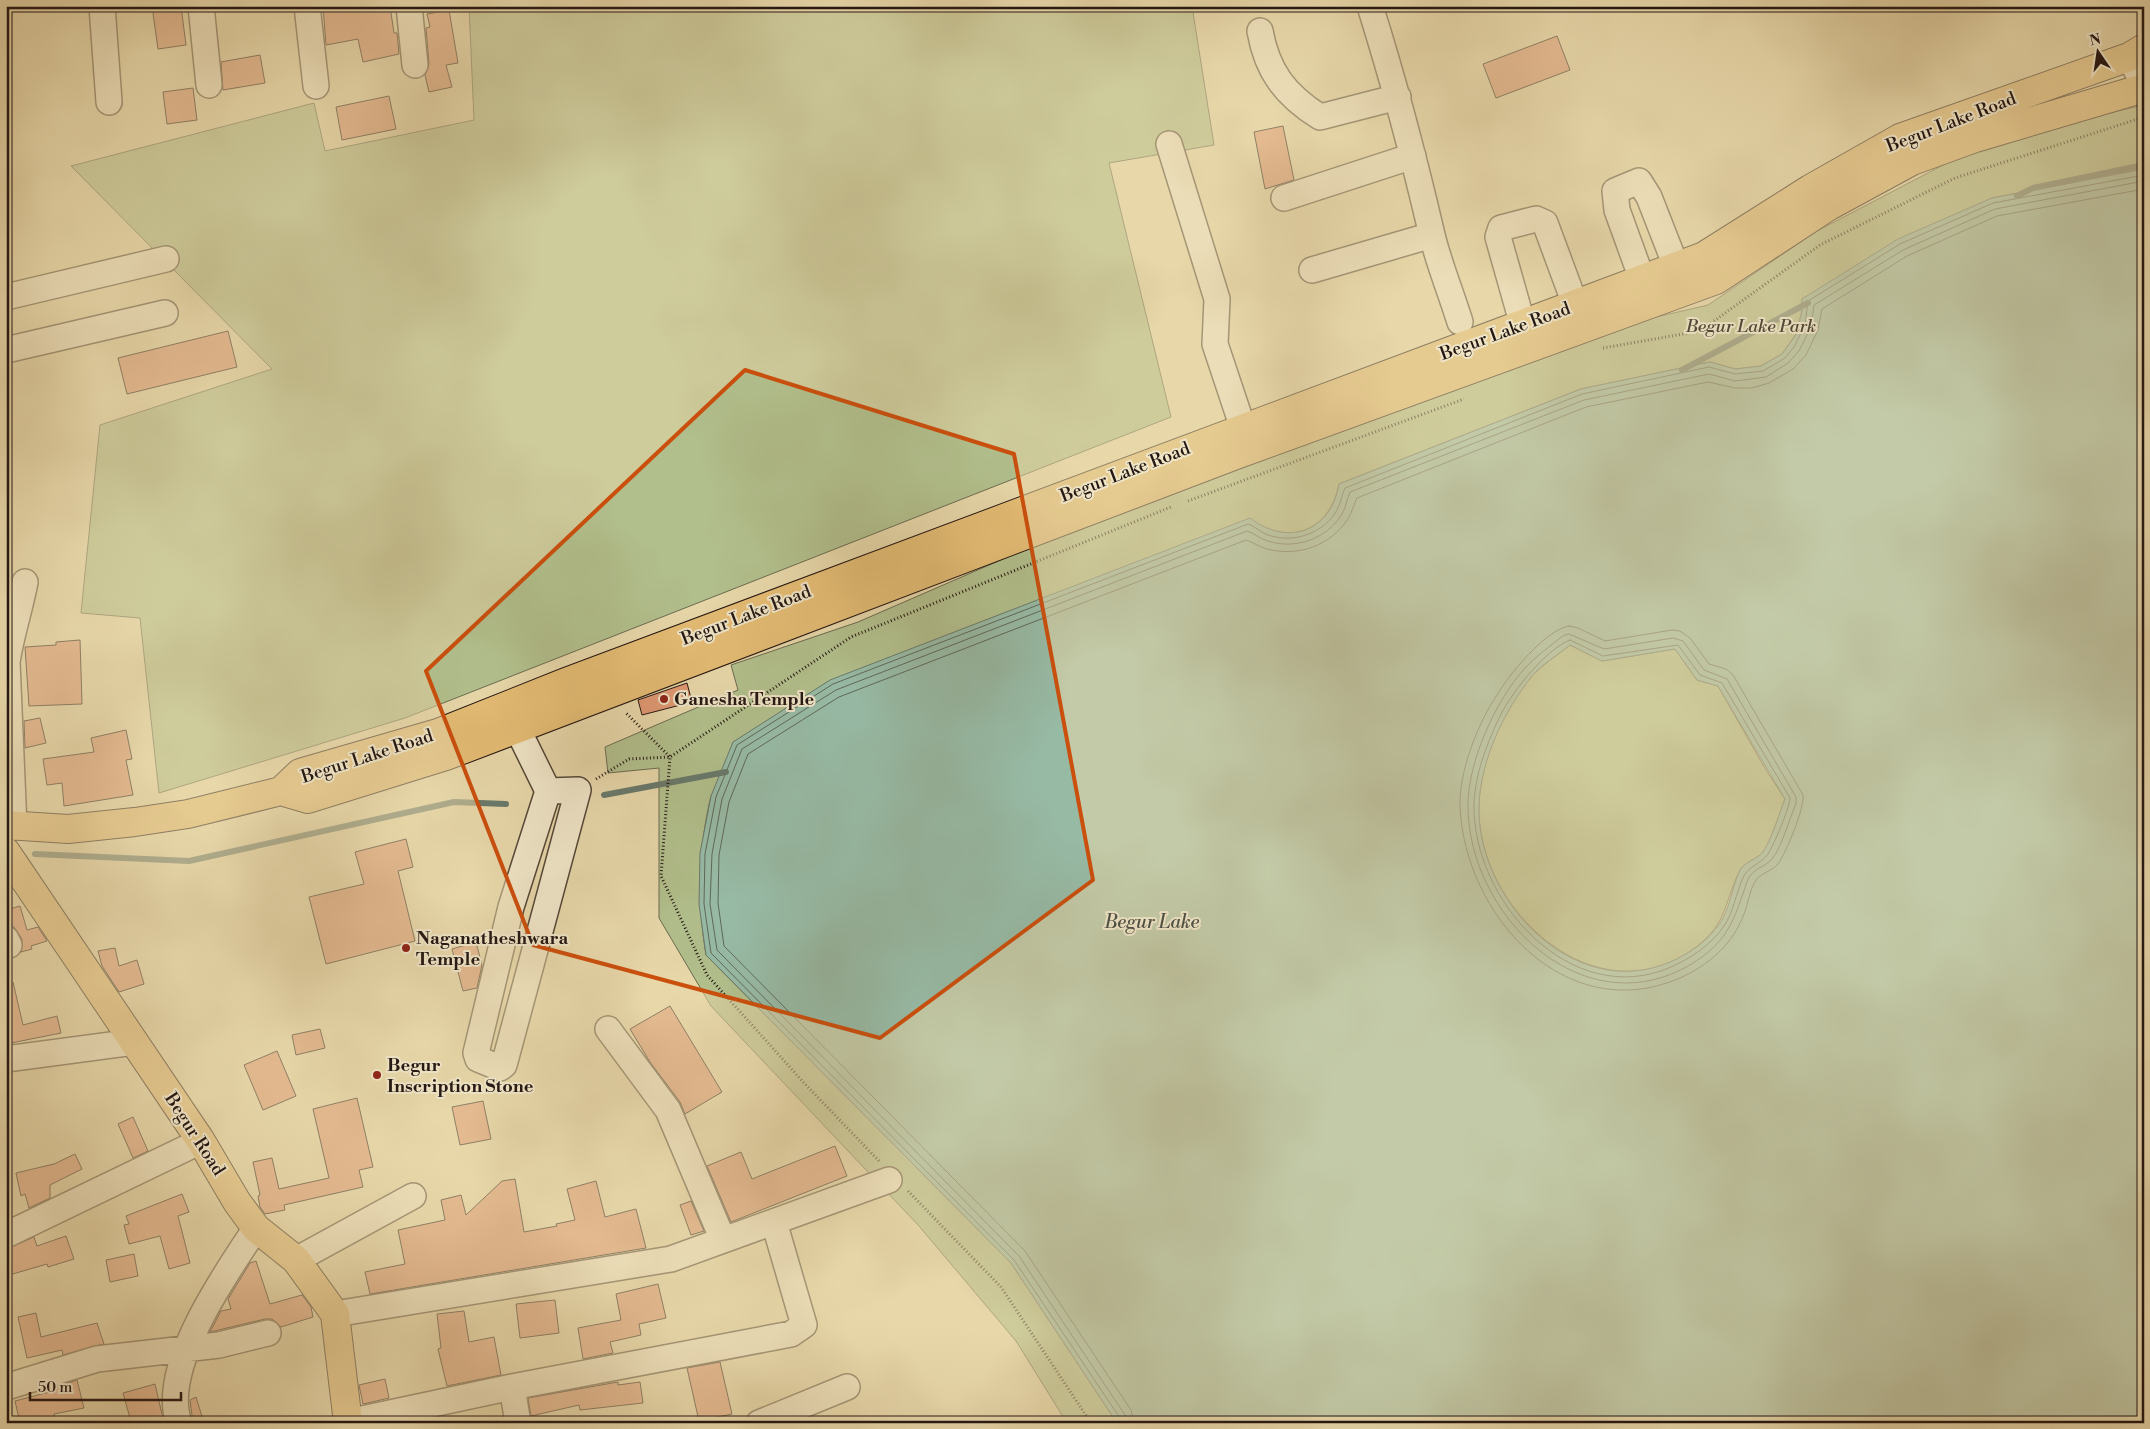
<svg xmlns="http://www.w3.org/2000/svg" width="2150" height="1429" font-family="'Libre Bodoni',serif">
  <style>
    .green { fill: #b1bf8c; stroke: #6a6b50 }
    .water { fill: #97baa5; stroke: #69796b; fill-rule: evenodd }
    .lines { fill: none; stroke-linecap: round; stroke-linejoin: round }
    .shore { stroke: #5e685c; stroke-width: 1 }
    .stream { stroke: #69796b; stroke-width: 6 }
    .building { fill: #e09873; stroke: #241713 }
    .minor-casing { stroke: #554738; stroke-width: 28 }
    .major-casing { stroke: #241713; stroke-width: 30 }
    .path { stroke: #241713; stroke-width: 3; stroke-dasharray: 1 2.5; stroke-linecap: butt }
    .minor { stroke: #efe5c7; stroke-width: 25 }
    .major { stroke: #e4bc74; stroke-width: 28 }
    .marked { fill: none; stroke: #cb4f0d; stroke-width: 4; stroke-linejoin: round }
    .poi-dot { fill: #8f2418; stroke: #efe5c7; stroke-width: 2 }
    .labels { text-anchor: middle; stroke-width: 4; stroke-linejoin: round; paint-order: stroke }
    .street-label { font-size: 18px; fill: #241713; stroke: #efe5c7 }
    .park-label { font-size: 18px; font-style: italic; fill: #4e4937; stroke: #efe5c7 }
    .poi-label { font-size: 18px; font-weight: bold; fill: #241713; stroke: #efe5c7; text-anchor: start }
    .water-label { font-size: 19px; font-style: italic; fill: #4c5046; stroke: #efe5c7 }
  </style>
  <rect width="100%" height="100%" fill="#e7d7a9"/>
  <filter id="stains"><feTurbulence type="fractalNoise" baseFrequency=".004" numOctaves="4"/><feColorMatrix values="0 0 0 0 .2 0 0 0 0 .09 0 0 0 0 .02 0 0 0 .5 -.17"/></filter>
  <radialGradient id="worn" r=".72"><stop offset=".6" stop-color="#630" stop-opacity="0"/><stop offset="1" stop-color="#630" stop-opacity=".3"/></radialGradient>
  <path class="green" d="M469 6H1192L1214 145 1109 163 1171 417 405 718 159 793 140 618 81 613 100 425 272 369 71 166 314 103 325 151 474 120Z
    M2144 105V169L1992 198 1802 299V311L1796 334 1782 354 1761 366 1735 369 1710 362 1581 389 1339 484C1331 525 1298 545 1259 525L711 796C698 850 697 900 706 955L1011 1263 1117 1423H1067L1016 1341 919 1226 711 1006 659 918V768L608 773 605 747 738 690 731 665 858 622 1063 533 1626 324 1708 305 1817 231 1947 163 2020 134Z
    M1570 645 1602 661 1675 649 1697 680 1718 686 1766 770 1785 799C1779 814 1772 839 1763 852 1758 859 1744 862 1740 870 1724 902 1728 923 1696 947 1598 1022 1474 909 1479 803 1481 759 1504 710 1532 676 1543 664 1558 655 1570 645Z"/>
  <path class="water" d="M2144 169V1423H1117L1011 1263 706 955 699 904 700 853 711 796 733 742 830 680 1250 518C1288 547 1331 532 1339 484L1581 389 1710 362 1735 369 1761 366 1782 354 1796 335 1802 311V299L1898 239 1992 198ZM1570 645 1602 661 1675 649 1697 680 1718 686 1785 799C1779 814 1772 839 1763 852 1758 859 1744 862 1740 870 1732 887 1730 908 1720 923 1708 941 1689 954 1670 962 1573 1004 1475 897 1479 804 1481 759 1504 711 1532 676 1542 664 1558 655 1570 645Z"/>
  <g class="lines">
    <path class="shore" d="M1569 626 1578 628 1605 641 1672 630 1680 631 1690 638 1709 664 1726 669 1733 675 1803 795C1805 807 1786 853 1778 864 1772 871 1761 873 1756 880 1750 889 1748 904 1744 914 1733 944 1709 965 1680 978 1565 1028 1464 914 1460 806 1459 771 1478 723 1497 695 1509 675 1545 630 1569 626Z
      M1569 634 1604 649 1673 638 1683 641 1704 670 1727 679 1796 797V804C1789 819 1782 847 1772 859 1766 866 1756 868 1751 875 1746 880 1745 890 1742 896 1733 923 1725 940 1702 957 1592 1036 1468 920 1468 805 1468 761 1496 700 1525 668 1536 656 1550 646 1563 636Z
      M1570 640 1603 656 1678 645 1700 675 1722 683 1790 798C1789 810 1774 844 1768 854 1760 865 1747 866 1742 880 1736 894 1733 913 1724 926 1711 945 1691 958 1671 967 1571 1011 1472 900 1474 804 1475 773 1488 741 1501 714 1513 691 1546 649 1570 640Z
      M1121 1423 1120 1418 1014 1260 711 953 704 904 705 854 716 797 737 745 833 684 1248 524C1255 526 1261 533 1268 535 1294 544 1324 533 1337 510 1341 503 1342 494 1345 488L1582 394 1709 367 1735 374 1763 371 1785 358 1794 347 1805 325 1808 301 1900 244 1993 203 2144 175
      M1127 1423 1125 1415 1019 1256 717 950 710 904 712 854 722 799 742 749 836 690 1247 531C1254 533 1260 539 1268 541 1295 550 1327 539 1342 514 1346 507 1347 499 1350 492L1584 400 1709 374 1735 381 1766 377 1788 363 1799 351 1811 327 1814 305 1903 250 1995 209 2144 181
      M1134 1423 1131 1410 1025 1251 724 946 718 903 719 855 729 802 748 754 839 697 1246 540C1253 542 1259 547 1267 549 1298 557 1330 546 1348 519 1352 512 1354 504 1357 498L1586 407 1708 382 1735 388H1752L1769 383 1793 369 1806 355 1818 330 1822 309 1907 256 1997 216 2144 189"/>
    <path class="stream" d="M2017 196 2033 188 2139 166 2144 160
      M1682 370 1808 303
      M604 795 726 772
      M35 854 189 861 454 802 506 804"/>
  </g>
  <path class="building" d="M152 6H181L186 45 158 49Z
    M323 6H390L394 33H397L399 54 363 62 358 39 326 45Z
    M449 10 458 63 446 65 452 87 429 92 425 75 429 64 426 28 430 27 427 14Z
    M1557 36 1570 70 1496 98 1483 64Z
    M260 55 265 83 223 90 221 62Z
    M193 88 197 120 167 124 163 92Z
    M389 96 396 129 342 140 336 107Z
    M1283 126 1294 180 1265 189 1254 132Z
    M228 331 237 367 127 394 118 358Z
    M80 640 82 704 29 706 25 647 56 645V642Z
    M687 683 692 702 642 715 638 700Z
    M40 718 46 743 25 748 24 721Z
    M126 730 132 759 126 760 133 795 64 806 62 783 47 785 43 759 94 752 91 738Z
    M406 839 413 867 398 871 415 941 326 964 309 897 364 884 355 852Z
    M20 906 27 930 38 927 47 941 31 946 32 949 21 952 22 939 14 927 7 925 6 921V910Z
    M476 942 482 965 477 988 463 991 452 949Z
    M115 948 119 966 137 960 144 984 119 992 102 966 98 951Z
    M13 982 23 1025 57 1016 61 1033 6 1044V983Z
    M670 1006 722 1092 685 1114 680 1102 650 1062 630 1029Z
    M320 1029 325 1048 296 1055 292 1035Z
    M277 1051 296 1096 263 1110 244 1065Z
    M357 1098 373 1167 359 1170 363 1187 284 1205 285 1210 265 1214 260 1207 258 1196 260 1195 253 1162 272 1158 279 1189 329 1178 313 1109Z
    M483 1101 491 1139 460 1145 452 1107Z
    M133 1117 148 1151 133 1158 118 1124Z
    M835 1146 847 1176 731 1222 707 1166 741 1152 752 1179Z
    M75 1154 82 1169 50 1185V1198L29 1208 25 1194 21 1196 16 1173 54 1164Z
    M515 1179 524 1232 557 1226 556 1224 575 1220 567 1189 596 1181 605 1217 636 1209 646 1248 370 1294 365 1272 405 1264 398 1230 445 1220 441 1200 461 1195 466 1215 502 1181Z
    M182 1194 189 1212 178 1216 190 1263 169 1269 160 1236 129 1244 124 1225 129 1224 126 1216Z
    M691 1201 704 1231 691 1235 680 1205Z
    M66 1236 74 1259 48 1267 47 1264 6 1276V1249L34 1237 37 1246Z
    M134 1254 138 1276 110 1282 106 1260Z
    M256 1261 270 1304 302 1295 311 1307 313 1317 281 1327 272 1319H265L210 1332 221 1311 231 1309 228 1299 250 1263Z
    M658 1284 666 1318 639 1324 641 1335 610 1342 613 1353 583 1359 578 1328 621 1320 616 1294Z
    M555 1300 559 1333 520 1338 516 1304Z
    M464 1311 469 1342 494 1337 501 1375 447 1386 438 1349 441 1348 437 1314Z
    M36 1313 41 1337 97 1323 104 1344 63 1355 62 1350 27 1358 18 1317Z
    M720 1362 732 1414 699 1421 687 1368Z
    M385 1379 389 1398 363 1404 359 1385Z
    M77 1380 84 1408 54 1414 55 1418 37 1423H20L15 1401 57 1390 56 1387Z
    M618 1382V1385L640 1382 643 1403 580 1410 579 1405 531 1416 528 1398Z
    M155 1384 164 1423H128V1419L130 1418 123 1393Z
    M196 1397 204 1423H193L190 1400Z"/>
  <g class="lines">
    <g class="minor-casing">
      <path id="minor" d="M102 6 109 102
        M201 6 209 85
        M307 6 316 86
        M409 6 415 65
        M1370 6C1394 82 1414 158 1432 235 1439 264 1451 293 1460 322
        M1260 31C1267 71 1285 95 1320 117L1398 97
        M2129 57 2144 84
        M1169 144 1217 299 1215 344 1243 428
        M1284 198 1413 156
        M1312 270 1432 235
        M1642 279 1617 210 1615 191 1639 181 1649 197 1676 266
        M6 297 166 259
        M1528 343 1498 237 1501 228 1536 219 1545 223 1575 304
        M6 350 165 313
        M517 728 548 791
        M578 790 504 1065 500 1068 478 1059 476 1053 511 907 548 791Z
        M14 827 7 662C11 635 20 609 25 582
        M6 939 9 945
        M608 1029 668 1110 723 1240
        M6 1059 134 1042
        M6 1235 201 1141
        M296 1260 413 1196
        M335 1314 671 1259 889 1180
        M6 1387 97 1359 219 1345 268 1333
        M512 1387 518 1423
        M348 1422 512 1387 791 1334 804 1325 774 1222
        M179 1423C159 1368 226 1273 256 1228
        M759 1423 847 1387"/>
    </g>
    <g class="major-casing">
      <path id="major" d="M281 791 300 773 438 733 566 682 1704 256 1810 189 1900 138 2129 57 2144 48
        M6 825 68 829 135 822 188 814 281 791 308 799 446 756 1236 455 1716 280 1829 206 1912 161 1975 138 2144 88
        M6 852 201 1141 237 1202 256 1228 296 1260 335 1314 348 1423"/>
    </g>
    <path class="path" d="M1603 348 1700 331 1820 245 1955 178 2144 117
      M1188 501 1464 399
      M596 779 629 759 670 757 625 712
      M879 1161 805 1084 707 975 661 876 670 757 851 637 1171 507
      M908 1191 1001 1287 1091 1423"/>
    <use href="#minor" class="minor"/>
    <use href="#major" class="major"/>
  </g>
  <path d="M0 0H2150V1429H0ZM745 370 1014 454 1093 880 880 1038 533 945 426 671Z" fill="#e7d7a9" fill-opacity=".55" fill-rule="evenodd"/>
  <path class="marked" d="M745 370 1014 454 1093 880 880 1038 533 945 426 671Z"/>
  <g class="poi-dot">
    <circle cx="664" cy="699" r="5"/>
    <circle cx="406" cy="948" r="5"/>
    <circle cx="377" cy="1075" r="5"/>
  </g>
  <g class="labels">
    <g class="street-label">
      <text transform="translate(1951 122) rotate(-21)" y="6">Begur Lake Road</text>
      <text transform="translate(1505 331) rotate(-20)" y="6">Begur Lake Road</text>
      <text transform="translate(1125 472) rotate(-21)" y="6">Begur Lake Road</text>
      <text transform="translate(746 615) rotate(-21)" y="6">Begur Lake Road</text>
      <text transform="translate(367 756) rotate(-18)" y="6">Begur Lake Road</text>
      <text transform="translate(195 1134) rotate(57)" y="6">Begur Road</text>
    </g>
    <g class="park-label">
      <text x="1751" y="332">Begur Lake Park</text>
    </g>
    <g class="poi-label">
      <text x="674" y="705">Ganesha Temple</text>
      <text x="416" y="944">Naganatheshwara<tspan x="416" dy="21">Temple</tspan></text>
      <text x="387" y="1071">Begur<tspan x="387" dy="21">Inscription Stone</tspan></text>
    </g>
    <g class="water-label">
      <text x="1152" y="928">Begur Lake</text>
    </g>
  </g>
  <rect width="2150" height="1429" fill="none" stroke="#e7d7a9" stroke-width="25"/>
  <rect x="8" y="8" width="2135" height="1414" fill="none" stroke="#241713" stroke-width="2.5"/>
  <rect x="12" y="12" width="2125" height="1404" fill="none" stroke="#241713"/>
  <g transform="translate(2098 52) rotate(347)" stroke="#efe5c7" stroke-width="4" paint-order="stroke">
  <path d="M0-4L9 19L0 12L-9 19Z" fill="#241713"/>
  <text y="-8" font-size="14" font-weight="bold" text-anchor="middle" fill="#241713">N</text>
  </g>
  <path d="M30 1392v8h151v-8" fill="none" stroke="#241713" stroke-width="2.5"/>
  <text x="38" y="1392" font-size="15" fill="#241713" stroke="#efe5c7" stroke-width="4" paint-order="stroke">50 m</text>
  <rect width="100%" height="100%" filter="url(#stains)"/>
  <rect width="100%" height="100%" fill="url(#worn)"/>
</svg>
